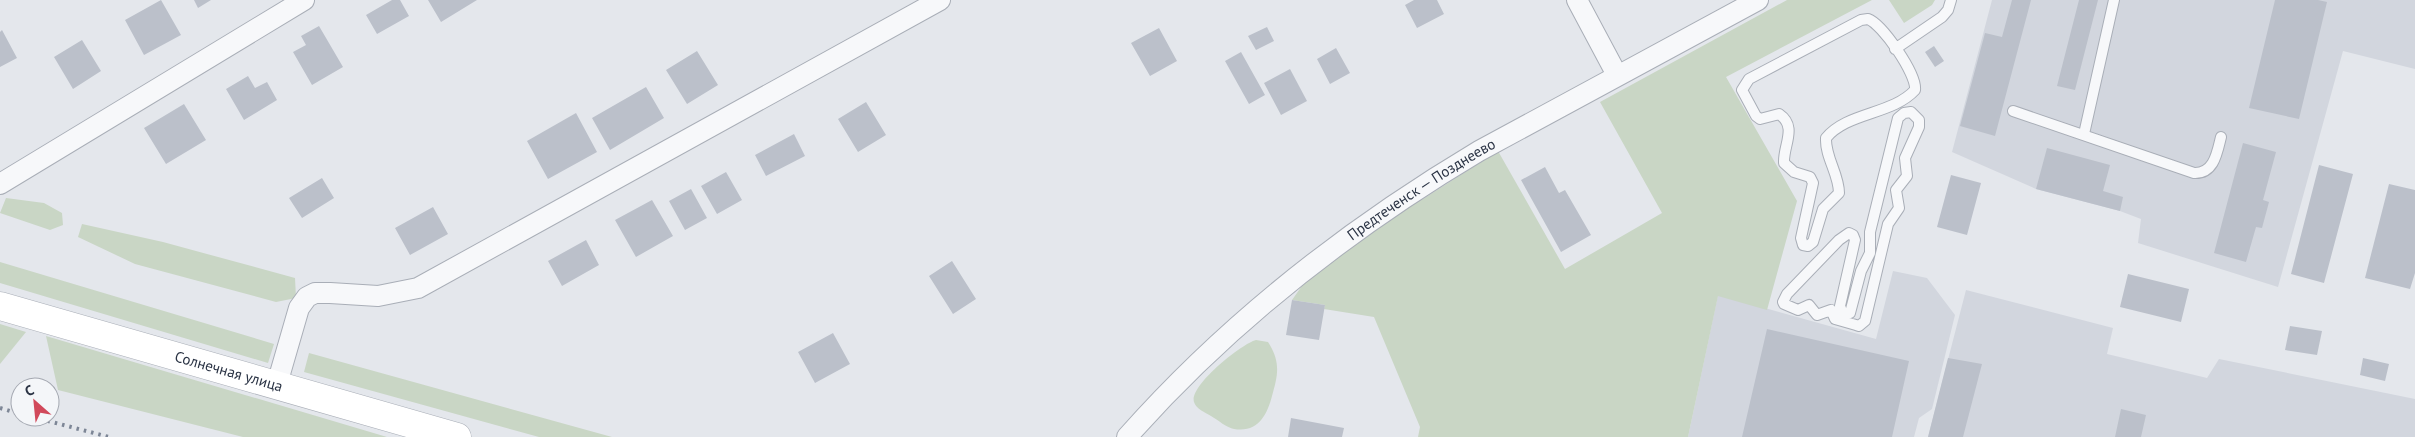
<svg xmlns="http://www.w3.org/2000/svg" width="2415" height="437" font-family="'PT Sans',sans-serif">
  <style>
    .built { fill: #d2d6de }
    .green { fill: #c9d6c5 }
    .building { fill: #bbc0ca }
    .lines { fill: none; stroke-linecap: round; stroke-linejoin: round }
    .lane-casing { stroke: #a9aeb7; stroke-width: 12 }
    .street-casing { stroke: #a9aeb7; stroke-width: 22 }
    .secondary-casing { stroke: #a9aeb7; stroke-width: 29 }
    .lane { stroke: #f7f8fa; stroke-width: 10 }
    .street { stroke: #f7f8fa; stroke-width: 20 }
    .secondary { stroke: #fff; stroke-width: 28 }
    .rail { stroke: #7d8696; stroke-width: 4; stroke-dasharray: 2.5 5; stroke-linecap: butt }
    .labels { text-anchor: middle; stroke-width: 4; stroke-linejoin: round; paint-order: stroke }
    .street-label { font-size: 15px; fill: #2b3445; stroke: #f4f6f9 }
  </style>
  <rect width="100%" height="100%" fill="#e4e7ec"/>
  <path class="built" d="M1992 0H2415V69L2343 51 2278 287 2138 243 2141 219 2120 211 2036 189 1952 152Z
    M1893 271 1927 278 1955 315 1932 409 1919 418 1914 437H1688L1718 295 1876 339Z
    M1966 290 2113 328 2107 354 2207 378 2219 359 2415 399V437H1928Z"/>
  <path class="green" d="M1787 0H1872L1726 77 1797 201 1767 310 1718 296 1688 437H1418L1420 427 1374 317 1324 309 1325 305 1292 300 1304 283 1401 207 1423 199 1498 151 1565 269 1662 213 1600 102Z
    M1889 0H1935L1932 5 1904 23Z
    M6 198 44 203 62 213 63 225 50 230 0 213Z
    M82 224 163 242 295 278 296 298 276 302 135 264 78 237Z
    M0 262 274 344 268 363 0 283Z
    M0 324 26 332 0 364Z
    M46 336 387 437H243L58 390Z
    M1256 340 1268 342C1281 362 1278 375 1272 396 1267 415 1258 433 1234 429 1227 428 1218 420 1211 416 1206 413 1196 409 1194 402 1189 386 1241 344 1256 340Z
    M309 353 612 437H539L304 372Z"/>
  <path class="building" d="M161 0 181 35 144 55 125 20Z
    M194 0H211L198 8Z
    M392 0H400L409 16 377 34 366 15Z
    M428 0H477L441 22Z
    M1414 0H1437L1444 14 1417 28 1405 5Z
    M2012 0H2031L1995 136 1960 126 1985 33 2002 37Z
    M2079 0H2098L2075 90 2057 86Z
    M2275 0H2318L2327 2 2299 119 2249 108Z
    M319 26 343 67 312 85 293 52 306 45 301 36Z
    M1267 27 1274 41 1256 50 1248 36Z
    M1159 28 1177 61 1150 76 1131 43Z
    M2 30 17 58 0 67V32Z
    M82 40 101 71 73 89 54 57Z
    M1934 46 1944 61 1935 67 1925 52Z
    M1336 48 1350 73 1330 84 1317 59Z
    M697 51 718 85 687 104 666 70Z
    M1241 52 1265 95 1249 104 1225 61Z
    M1290 69 1307 101 1281 115 1264 83Z
    M248 76 255 88 267 82 277 100 244 120 226 89Z
    M646 87 664 118 610 150 592 118Z
    M866 102 886 135 858 152 838 119Z
    M184 104 206 140 166 164 144 128Z
    M576 113 597 152 548 179 527 141Z
    M794 134 805 156 766 176 755 155Z
    M2243 143 2276 152 2263 200 2269 202 2262 228 2256 227 2246 262 2214 253Z
    M2047 148 2110 165 2103 191 2123 197 2120 211 2036 189Z
    M2319 165 2353 174 2324 283 2291 274Z
    M1545 167 1559 193 1565 190 1591 235 1561 252 1521 180Z
    M726 172 742 200 717 214 701 186Z
    M1951 175 1981 183 1967 235 1937 227Z
    M322 178 334 198 302 218 289 198Z
    M2389 184 2415 190V273L2410 289 2365 278Z
    M691 189 707 218 685 230 669 201Z
    M652 200 673 236 636 257 615 220Z
    M433 207 448 234 410 255 395 228Z
    M586 240 599 265 562 286 548 261Z
    M952 261 976 299 953 314 929 276Z
    M2128 274 2189 289 2181 322 2120 307Z
    M1292 300 1325 305 1319 340 1286 335Z
    M2290 326 2322 331 2317 355 2285 350Z
    M1767 329 1909 361 1892 437H1742Z
    M833 333 850 364 815 383 798 352Z
    M1948 358 1982 364 1963 437H1928Z
    M2363 358 2389 364 2385 381 2360 375Z
    M2121 409 2146 415 2141 437H2115Z
    M1291 418 1344 428 1342 437H1288Z"/>
  <g class="lines">
    <g class="lane-casing">
      <path id="lane" d="M1868 19C1882 24 1917 74 1915 90 1892 115 1847 112 1826 138 1825 157 1839 174 1839 193L1823 209 1813 242 1808 246 1803 245 1801 238 1813 183 1810 177 1794 172 1784 163C1783 145 1798 127 1779 114L1760 119 1756 116 1742 90 1749 79 1861 20Z
        M1895 49 1942 17 1948 10 1951 0
        M2013 111 2194 173C2214 174 2217 153 2221 137
        M1911 112 1919 120V127L1905 158 1907 176 1896 190 1899 208 1888 224 1865 321 1859 326 1856 325 1835 319 1831 310 1817 315 1809 305 1798 310 1784 304 1783 302 1787 294 1839 240 1849 233 1853 235 1855 240 1840 306 1843 314 1850 313 1861 271 1870 253V232L1898 118 1904 113Z
        M2084 134 2114 0"/>
    </g>
    <g class="street-casing">
      <g id="street">
        <path d="M1577 0 1617 75"/>
        <path d="M0 184 304 0"/>
        <path d="M277 384 299 308 307 297 315 293H330L378 296 418 288 940 0"/>
        <path id="s1" d="M1127 437C1227 324 1350 228 1479 151L1758 0"/>
      </g>
    </g>
    <g class="secondary-casing">
      <g id="secondary">
        <path id="s2" d="M0 306 457 437"/>
      </g>
    </g>
    <use href="#lane" class="lane"/>
    <use href="#street" class="street"/>
    <use href="#secondary" class="secondary"/>
    <path class="rail" d="M0 408 20 414
      M33 417 109 437"/>
  </g>
  <g class="labels">
    <g class="street-label">
      <text dy="5" stroke="none"><textPath href="#s1" startOffset="386">Предтеченск — Позднеево</textPath></text>
      <text dy="5" stroke="none"><textPath href="#s2" startOffset="238">Солнечная улица</textPath></text>
    </g>
  </g>
  <g transform="translate(35 402) rotate(333)"><circle r="24" fill="#f4f6f9" stroke="#a4a8b1"/>
  <path d="M0-4L9 19L0 12L-9 19Z" fill="#d1495b"/>
  <text y="-8" font-size="14" font-weight="bold" text-anchor="middle" fill="#2b3445">С</text>
  </g>
</svg>
